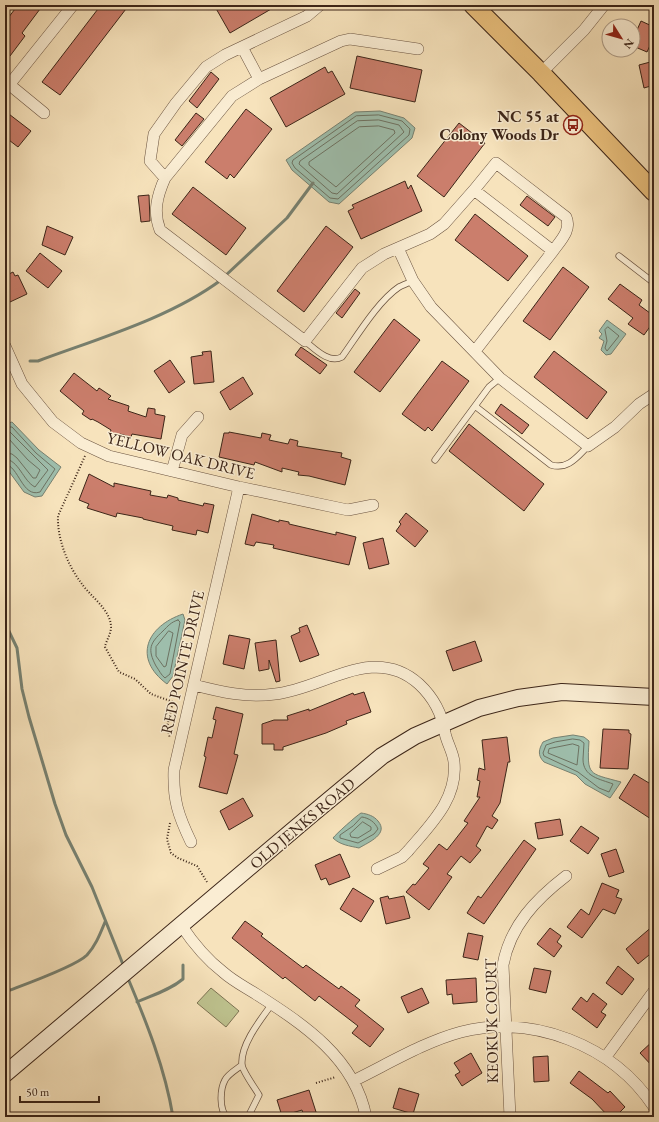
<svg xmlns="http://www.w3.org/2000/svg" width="659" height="1122" font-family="'EB Garamond',serif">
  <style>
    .green { fill: #bec38f; stroke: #7d7454 }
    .water { fill: #9ebeac; stroke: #778171 }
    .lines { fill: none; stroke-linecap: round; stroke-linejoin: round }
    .shore { stroke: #6d7262; stroke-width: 1 }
    .stream { stroke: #778171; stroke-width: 3 }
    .building { fill: #cb7e6c; stroke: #3c2518 }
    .lane-casing { stroke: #6b5441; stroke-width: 7 }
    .street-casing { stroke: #6b5441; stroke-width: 12 }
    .secondary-casing { stroke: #3c2518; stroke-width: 18 }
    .primary-casing { stroke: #3c2518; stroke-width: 20 }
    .path { stroke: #3c2518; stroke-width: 2; stroke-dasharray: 1 2; stroke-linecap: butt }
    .lane { stroke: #faedd3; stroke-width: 5.5 }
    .street { stroke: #faedd3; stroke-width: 11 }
    .secondary { stroke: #faedd3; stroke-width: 16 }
    .primary { stroke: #ecc27e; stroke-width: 18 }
    .labels { text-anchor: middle; stroke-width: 3; stroke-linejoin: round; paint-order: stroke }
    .poi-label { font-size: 16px; font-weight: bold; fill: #3c2518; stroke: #faedd3; text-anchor: end }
    .street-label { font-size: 16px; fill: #3c2518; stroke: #faedd3 }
  </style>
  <rect width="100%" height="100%" fill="#f7e3bc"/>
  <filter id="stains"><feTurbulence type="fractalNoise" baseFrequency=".005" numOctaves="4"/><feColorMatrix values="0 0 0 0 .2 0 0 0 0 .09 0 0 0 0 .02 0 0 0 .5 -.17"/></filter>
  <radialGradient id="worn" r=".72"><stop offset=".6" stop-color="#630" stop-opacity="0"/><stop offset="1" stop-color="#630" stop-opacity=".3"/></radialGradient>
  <path class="green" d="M211 988 239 1011 226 1027 197 1003Z"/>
  <path class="water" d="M380 111 404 118 415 128 412 138 339 204 329 202 292 170 286 160 355 112Z
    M607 320 626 334 611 354 606 355 601 350 604 341 599 338 602 334 599 331Z
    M12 422 39 450 61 467 42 496 35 497 24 492 5 466V424Z
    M183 614 185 620 173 676 167 684C132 658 147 626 183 614Z
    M573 735 584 737 589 741C587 776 588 773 621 782L610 798 585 784 576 775 544 762C537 755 539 749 543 742L553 738Z
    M361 813C368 814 374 816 378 821 389 834 369 842 359 848 350 846 340 845 333 838 336 834 356 816 361 813Z"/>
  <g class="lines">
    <path class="shore" d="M379 115 402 121 410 129 409 135 338 199 330 198 295 168 292 163 293 160 356 116Z
      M379 120 399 125 404 132 337 194 332 193 299 164 300 161 357 121Z
      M379 126 394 130 395 133 336 187 309 165V162L359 127Z
      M608 327 619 336 607 351 605 348 607 341 605 330Z
      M5 427H12L36 453 55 469 40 492C22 498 19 466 5 464
      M5 432H10L48 470 35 487C23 481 19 460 5 459
      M5 438 9 439 28 460 40 470 36 478H33L17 458 12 454 5 453
      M178 620 180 622 170 674 165 678C161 675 159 670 156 666 147 649 150 643 163 631 168 626 171 622 178 620Z
      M169 631 173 633 166 666 164 667 156 656V647Z
      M573 739 580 740 584 743C584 748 583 754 583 759 583 777 600 779 613 784L609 792 599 788 578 772 544 756 543 753 546 745 555 742Z
      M573 744 579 746 577 765 548 753 549 749Z
      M362 817C369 818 375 822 378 829L374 834 358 843 340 838V835L353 826Z
      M363 822 371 827V830L358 838 351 837 350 834Z"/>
    <path class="stream" d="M225 276 287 218 313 183
      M30 361H38C97 339 170 318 221 280
      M5 623 17 648 22 689 29 717 55 804 66 835 92 887 124 967
      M127 976C146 1021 165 1068 173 1117
      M5 992C23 985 75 967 87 955 96 945 100 934 105 922
      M137 1002C153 995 170 990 183 979V965"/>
  </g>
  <path class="building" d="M18 5H43L22 33 25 36 10 56 5 52V22Z
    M101 5H129L60 95 42 82Z
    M214 5H278L230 33Z
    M641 21 654 27V37L647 52 633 46V39Z
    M357 56 422 70 415 102 350 88Z
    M654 61V85L644 88 639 65Z
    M325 67 328 73 332 71 345 94 286 127 270 98Z
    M211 72 219 79 197 108 189 101Z
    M246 109 272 129 234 178 230 174 227 179 205 162Z
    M5 111 31 131 18 147 5 137Z
    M196 113 204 119 182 146 175 140Z
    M459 123 485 143 444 197 417 176Z
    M405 181 408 189 411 185 422 211 361 239 348 211 354 208 352 205Z
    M193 187 246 228 226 255 172 214Z
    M149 195 150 221 141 222 138 196Z
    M527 196 555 217 548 226 520 205Z
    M475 214 528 256 508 281 455 240Z
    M47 226 73 237 65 255 42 245Z
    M326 226 353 247 304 312 277 291Z
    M40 253 62 271 48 288 26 271Z
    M563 267 589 287 550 340 523 321Z
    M13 272 15 276 18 275 27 294 10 302 5 292V276Z
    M620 284 642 300 639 305 654 316V321L644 335 628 324 633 318 608 299Z
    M355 289 360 293 342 318 336 313Z
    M394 319 420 340 380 392 354 372Z
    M301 347 327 365 320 374 295 355Z
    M211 351 214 382 194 384 191 357 203 355 202 352Z
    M554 351 607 392 587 419 534 377Z
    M170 360 185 382 169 393 154 371Z
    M442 361 469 381 432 431 428 427 425 431 402 414Z
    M74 373 97 391 99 388 111 396 108 399 129 406 128 411 146 417 148 408 155 409V414L165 416 161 439 132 434 131 437 120 434 119 436 110 433 111 430 98 422 92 419 91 420 82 414 84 411 60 391Z
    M243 377 253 394 230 410 220 392Z
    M501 404 529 425 522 434 495 413Z
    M469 424 544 484 524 511 449 451Z
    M229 432 261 438 262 433 271 435 269 440 288 444 290 439 298 441 297 446 342 453 341 457 351 460 345 485 309 476 298 475 299 472 282 468V472L255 462 254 465 219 457 224 433H229Z
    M89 474 114 487V483L151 491 150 495 167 498 168 495 178 498V500L195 504 203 506 204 503 214 505 208 533 197 530 196 535 172 530 173 526 143 519V518L117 513 116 517 87 508 89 504 79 500Z
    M406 513 428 531 415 547 396 531 401 524 399 522Z
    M252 514 279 522V520L289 522V524L336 535V532L356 537 349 565 273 548 274 545 256 542 254 546 245 544Z
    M383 538 389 564 369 569 363 543Z
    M307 625 319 655 300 662 291 636 300 632 299 628Z
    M229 635 250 639 244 669 223 664Z
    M276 640 280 681 276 682 269 660V669L259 671 255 643Z
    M475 641 482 661 453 671 446 651Z
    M364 692 371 712 346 721 347 724 326 733 283 747V750H274V744H262V724L274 720H288L287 716 309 709V711L353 693 354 695Z
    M216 707 243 714 234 754 238 755 227 794 199 787 206 757 204 756 208 737 212 738 216 720 213 719Z
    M603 729 629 730V733L631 734 628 769 600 768Z
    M507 737 510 762H508L500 803 492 816 498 820 492 829 487 826 476 846 481 850 470 863 461 856 447 874 452 877 429 910 406 892 413 884 415 885 429 868 423 864 439 844 447 850 468 823 464 821 480 797H477L480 781 477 780 479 768 485 770 482 740Z
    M634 774 654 786V821L619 798Z
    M243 798 253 816 229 830 220 811Z
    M560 819 563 835 538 839 535 823Z
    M581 826 599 838 588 854 570 841Z
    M524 840 536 849 484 924 467 913 478 896 481 898Z
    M616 849 624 872 609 877 601 854Z
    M340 854 350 877 329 885 326 878 321 880 315 865Z
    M602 883 619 890 616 897 622 899 615 914 603 909 582 938 567 927 581 909 589 915Z
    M353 888 374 901 361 922 340 909Z
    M388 896 389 899 404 896 410 918 386 924 380 898Z
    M245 921 263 934 261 936 303 968 306 965 339 989 341 986 360 1000 355 1006 384 1029 370 1047 352 1033 358 1026 319 996 315 1001 285 977 283 979 232 938Z
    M654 925V951L638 964 626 949Z
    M550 928 561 936 557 942 562 946 554 957 537 944Z
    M468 933 483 936 478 960 463 957Z
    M618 966 634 979 622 995 606 983Z
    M534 968 551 971 546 993 529 989Z
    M476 978 477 1002 453 1004 452 994 447 995 446 980Z
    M422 988 429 1003 408 1013 401 997Z
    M593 993 607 1004 601 1012 606 1015 597 1028 572 1009 581 997 587 1002Z
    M654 1040V1068L640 1053Z
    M471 1053 482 1073 462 1086 455 1075 460 1072 454 1063Z
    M548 1056 549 1081 534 1082 533 1057Z
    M579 1071 608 1093 610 1091 625 1107 615 1117H609L592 1099 570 1083Z
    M399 1088 419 1094 413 1114 393 1108Z
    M309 1090 317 1115 304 1117 302 1110 282 1116 277 1100Z"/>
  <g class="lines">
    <g class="lane-casing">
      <path id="lane" d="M619 256 654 283
        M305 341C315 349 329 364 342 357 357 336 378 301 399 287 403 285 408 283 413 281
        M475 406 551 465C568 470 577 457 588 446
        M435 460 489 387 500 378
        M227 1117C219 1110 220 1089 225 1080 228 1074 237 1069 242 1065
        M248 1117 259 1095C255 1088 243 1072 242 1065 240 1045 261 1019 272 1004"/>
    </g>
    <g class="street-casing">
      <path id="street" d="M242 47 259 79
        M418 49 350 39 341 41 259 79 232 96 165 178C157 196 153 212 160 230L305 341 362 268 384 254 430 234 444 224 474 190 553 251 475 351
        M541 73 584 30 604 5
        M5 81 44 113
        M9 85 73 5
        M165 178 150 161 154 134 176 103 206 67 225 55 307 16 320 5
        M474 190 496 163 566 217C572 230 560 241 553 251
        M398 248 413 281 431 307 500 378 588 446 615 427 639 404 654 394
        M5 346 22 384 53 422 81 443 109 456 239 487 348 510 373 505
        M172 471 182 435 198 417
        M194 685C221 692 247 698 275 694 323 689 374 643 419 684 434 698 442 713 445 733 447 743 453 752 454 762 458 799 430 825 408 851L402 857 377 869
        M191 842C178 815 173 800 174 770L239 487
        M181 925C193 943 206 959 223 972 233 981 245 987 256 994 303 1024 355 1058 366 1117
        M605 1058 654 991
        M353 1081C388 1064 424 1042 461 1032 533 1014 613 1045 654 1107
        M510 1117 503 965C510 926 536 899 566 876"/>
    </g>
    <g class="secondary-casing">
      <path id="secondary" d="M5 1074 311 815 382 756 415 736 479 708 518 698 562 692 654 697"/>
    </g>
    <g class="primary-casing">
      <path id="primary" d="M473 5 541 73 654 192"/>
    </g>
    <path class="path" d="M85 456 58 516C57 539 68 566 82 584 91 597 111 610 111 627 111 634 106 641 105 647L119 672 135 679 151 694 173 702 167 727 170 738
      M170 823 167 839 171 853 178 858 197 866 207 882
      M316 1083 336 1077"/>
    <use href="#lane" class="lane"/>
    <use href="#street" class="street"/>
    <use href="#secondary" class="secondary"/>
    <use href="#primary" class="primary"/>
  </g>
  <defs>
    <g id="bus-ring" transform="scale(1)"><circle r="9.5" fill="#faedd3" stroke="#8f2418" stroke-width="1.5"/><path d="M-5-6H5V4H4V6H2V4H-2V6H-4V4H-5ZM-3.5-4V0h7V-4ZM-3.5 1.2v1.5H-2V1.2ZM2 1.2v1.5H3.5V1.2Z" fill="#8f2418"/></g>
  </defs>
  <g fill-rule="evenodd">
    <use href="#bus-ring" x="573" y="125"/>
  </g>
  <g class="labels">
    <g class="poi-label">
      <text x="559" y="122">NC 55 at<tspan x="559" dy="18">Colony Woods Dr</tspan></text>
    </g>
    <g class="street-label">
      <text transform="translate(181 455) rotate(14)" y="6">YELLOW OAK DRIVE</text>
      <text transform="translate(182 662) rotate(-77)" y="6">RED POINTE DRIVE</text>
      <text transform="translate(302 823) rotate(-40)" y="6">OLD JENKS ROAD</text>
      <text transform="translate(491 1021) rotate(-91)" y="6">KEOKUK COURT</text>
    </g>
  </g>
  <rect width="659" height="1122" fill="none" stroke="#f7e3bc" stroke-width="20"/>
  <rect x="6" y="6" width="647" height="1110" fill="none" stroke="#3c2518" stroke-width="2"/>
  <rect x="10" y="10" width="639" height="1102" fill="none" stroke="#3c2518"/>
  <g transform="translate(621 38) rotate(127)"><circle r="19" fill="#faedd3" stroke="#ae9d88"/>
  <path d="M0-3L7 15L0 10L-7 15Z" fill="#8f2418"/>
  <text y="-6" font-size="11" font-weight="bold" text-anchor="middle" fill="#3c2518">N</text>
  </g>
  <path d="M20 1096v6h79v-6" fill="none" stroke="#3c2518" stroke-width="2"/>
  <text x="26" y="1096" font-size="12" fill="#3c2518" stroke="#faedd3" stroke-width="3" paint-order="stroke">50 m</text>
  <rect width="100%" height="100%" filter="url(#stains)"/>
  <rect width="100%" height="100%" fill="url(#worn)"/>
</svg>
